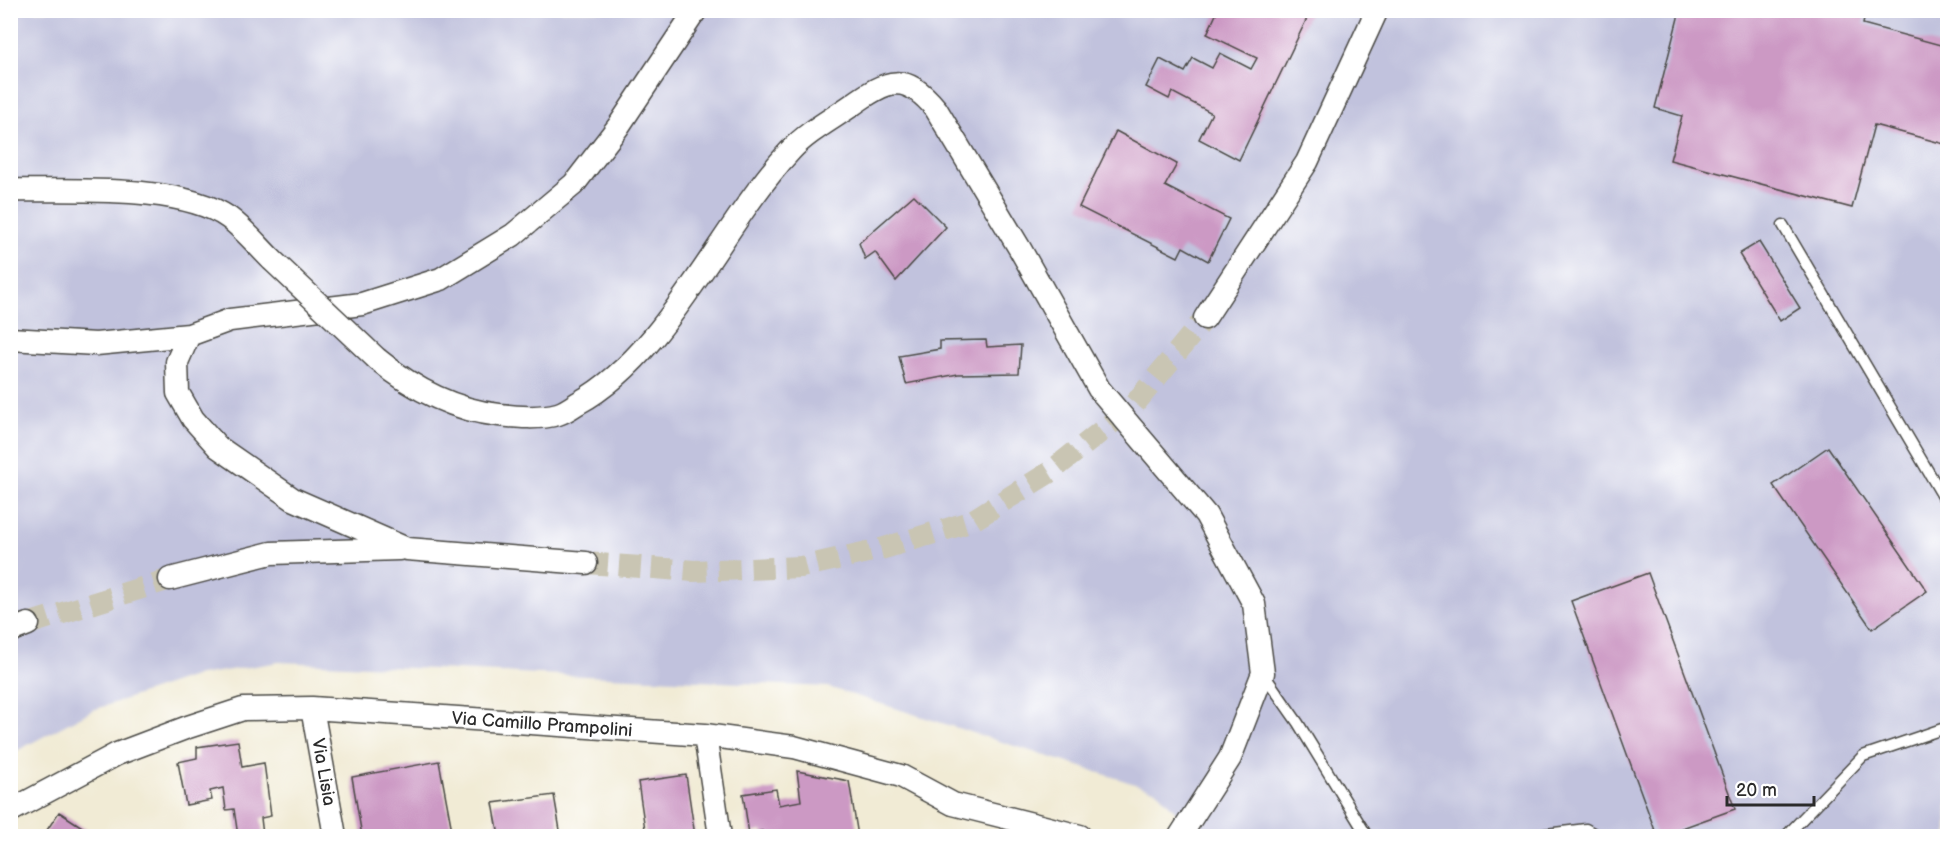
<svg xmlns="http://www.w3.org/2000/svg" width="1958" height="847" font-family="'Balsamiq Sans',sans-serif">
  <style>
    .industrial { fill: #c1c2dd }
    .building { fill: #cc99c4 }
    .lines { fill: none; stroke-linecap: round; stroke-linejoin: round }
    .minor-tunnel { stroke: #c9c5b3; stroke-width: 22; stroke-dasharray: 22 11; stroke-linecap: butt }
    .service-casing { stroke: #494844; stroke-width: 13 }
    .minor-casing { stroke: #494844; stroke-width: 25 }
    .service { stroke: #fff; stroke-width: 10 }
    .minor { stroke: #fff; stroke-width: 22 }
    .minor-bridge-casing { stroke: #494844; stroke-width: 25; stroke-linecap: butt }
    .minor-bridge { stroke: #fff; stroke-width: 22 }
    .labels { text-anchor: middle; stroke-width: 4.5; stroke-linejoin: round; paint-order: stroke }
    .street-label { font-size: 18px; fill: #2b2b2b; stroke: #fff }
  </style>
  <rect width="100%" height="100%" fill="#fff"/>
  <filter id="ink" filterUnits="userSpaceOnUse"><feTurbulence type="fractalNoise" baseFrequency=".0167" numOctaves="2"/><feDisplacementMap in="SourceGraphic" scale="12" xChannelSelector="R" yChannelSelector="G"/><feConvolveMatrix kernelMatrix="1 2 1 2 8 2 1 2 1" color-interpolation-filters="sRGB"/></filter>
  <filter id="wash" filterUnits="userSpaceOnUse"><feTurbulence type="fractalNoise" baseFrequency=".008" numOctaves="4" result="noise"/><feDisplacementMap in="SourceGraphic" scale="24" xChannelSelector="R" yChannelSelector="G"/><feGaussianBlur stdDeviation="1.35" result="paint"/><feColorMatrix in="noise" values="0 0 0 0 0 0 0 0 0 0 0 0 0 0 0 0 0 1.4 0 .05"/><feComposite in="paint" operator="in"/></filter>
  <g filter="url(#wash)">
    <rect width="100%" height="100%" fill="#f1ebd5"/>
    <path class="industrial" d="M11 11H1947V836H1198L1157 791 828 687 279 662 194 676 93 710 11 754Z"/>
    <g id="blocks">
      <path class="building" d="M1218 10H1311L1239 160 1199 139 1212 113 1172 92 1169 99 1146 87 1160 59 1185 72 1193 58 1212 68 1220 53 1251 69 1257 58 1207 34Z
        M1680 10H1866L1863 24 1948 47V145L1874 125 1852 208 1670 160 1682 116 1655 108Z
        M1116 131 1177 164 1165 186 1229 219 1208 261 1183 247 1178 257 1079 207Z
        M914 195 946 227 896 281 875 252 865 259 859 243Z
        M1759 242 1800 308 1780 321 1739 254Z
        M986 340 987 347 1021 345 1019 373 958 374 906 384 899 356 940 349V341Z
        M1828 447 1927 591 1872 629 1773 485Z
        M1648 573 1735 809 1660 836H1657L1571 601Z
        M238 741 242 767 264 763 271 816 261 818 263 835 238 836 234 809 226 810 223 788 210 791 212 800 186 805 178 762 197 758V747Z
        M439 761 453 836H362L352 777Z
        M797 771 849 781 858 836H763L762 831 749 834 743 794 776 789 779 805 801 801Z
        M686 775 695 836H646L638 782Z
        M554 795 561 836H499L493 803Z
        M59 812 96 836H43Z"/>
    </g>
  </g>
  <g filter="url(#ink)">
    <use href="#blocks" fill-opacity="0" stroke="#494844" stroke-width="1.5"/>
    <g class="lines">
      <path class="minor-tunnel" d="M586 563 694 571 801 567 881 549 970 522 1050 472 1133 406 1205 318
        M28 624 170 579"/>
      <g class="service-casing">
        <path id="service" d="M1783 225 1948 505
          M1263 673 1298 723 1367 836
          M1531 836 1586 829 1598 836
          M1786 836 1863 756 1948 727"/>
      </g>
      <g class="minor-casing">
        <path id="minor" d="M10 190C70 192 180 183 229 218 244 229 258 246 272 260
          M1205 318 1307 162 1377 10
          M10 339 96 344 189 335
          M377 359C412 388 453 410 499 415 518 417 539 419 558 414 565 412 572 407 578 403 667 355 721 225 790 151 806 133 832 119 852 105 888 79 905 72 936 109L1020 249 1099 389 1206 515 1254 604 1263 673 1230 758 1180 836
          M586 563 407 549 293 499 218 447 193 419 178 393 177 362 189 335 230 320 362 304 441 279 513 235 574 184 618 127 696 10
          M170 579 271 553 399 549
          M10 631 28 624
          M312 708 335 836
          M705 735 720 836
          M10 811 117 754 188 727 243 709 312 708 705 735 794 747 901 776 953 804 1080 836"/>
      </g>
      <use href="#service" class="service"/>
      <use href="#minor" class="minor"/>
      <g class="minor-bridge-casing">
        <path id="minor-bridge" d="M272 260 377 359"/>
      </g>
      <use href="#minor-bridge" class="minor-bridge"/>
    </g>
  </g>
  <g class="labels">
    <g class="street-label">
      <text transform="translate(542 724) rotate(4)" y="6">Via Camillo Prampolini</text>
      <text transform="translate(324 772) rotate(80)" y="6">Via Lisia</text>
    </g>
  </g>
  <rect width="1958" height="847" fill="none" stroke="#fff" stroke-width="36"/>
  <path d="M1727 796v9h87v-9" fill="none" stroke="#2b2b2b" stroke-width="3"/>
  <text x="1736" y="796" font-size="18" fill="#2b2b2b" stroke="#ffffff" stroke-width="4.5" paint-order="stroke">20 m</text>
</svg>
